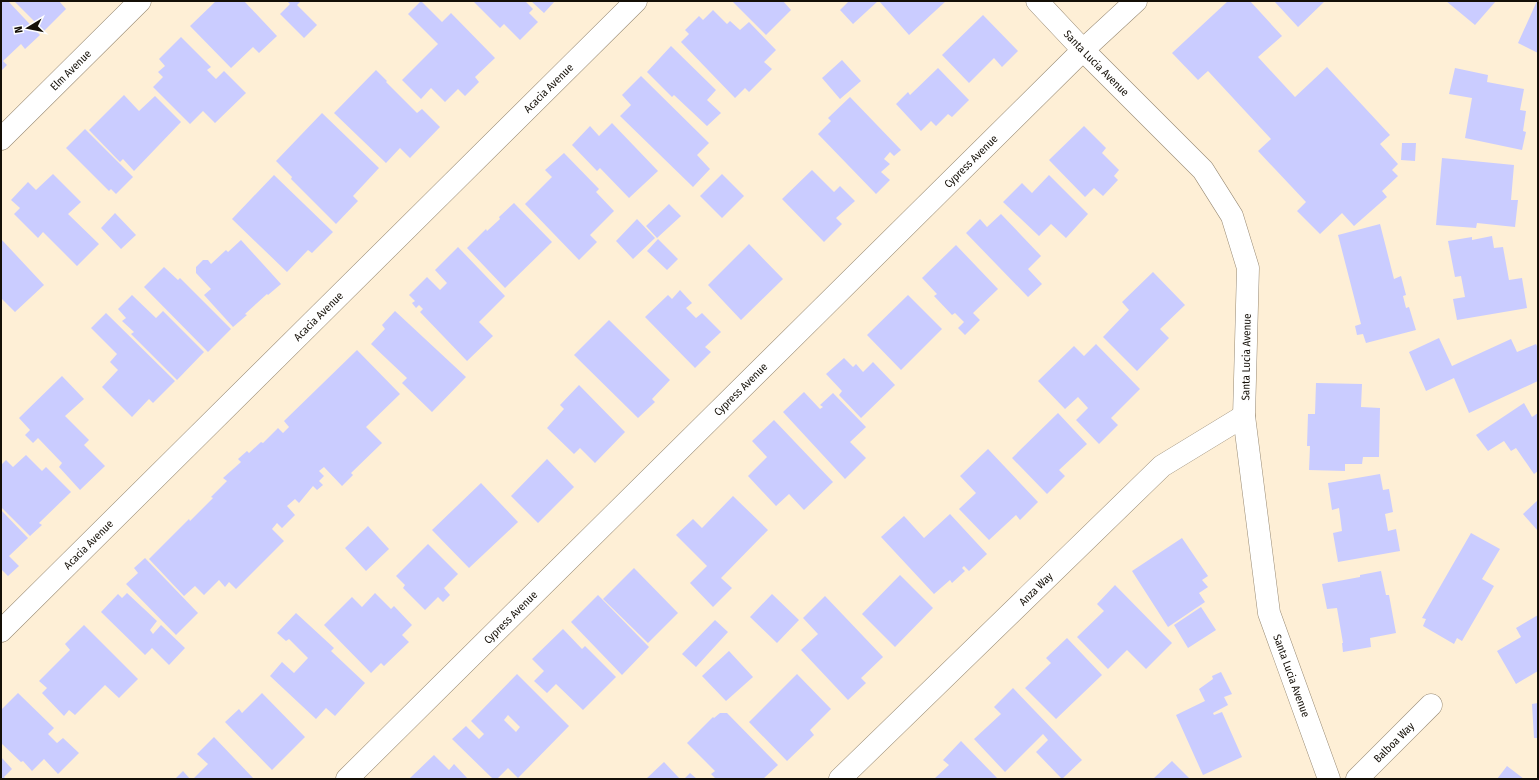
<svg xmlns="http://www.w3.org/2000/svg" width="1539" height="780" font-family="'Fira Sans Condensed',sans-serif">
  <style>
    .building { fill: #caccff; fill-rule: evenodd }
    .lines { fill: none; stroke-linecap: round; stroke-linejoin: round }
    .street-casing { stroke: #988a74; stroke-width: 23 }
    .street { stroke: #fff; stroke-width: 22 }
    .labels { text-anchor: middle; stroke-width: 3.5; stroke-linejoin: round; paint-order: stroke }
    .street-label { font-size: 11px; fill: #140f07; stroke: #fefefe }
  </style>
  <rect width="100%" height="100%" fill="#feefd6"/>
  <path class="building" d="M1 1H8L40 35 25 49 21 44 3 61 7 65 1 71Z
    M14 1H59L66 9 44 31Z
    M216 1H244L277 36 259 53 253 47 231 68 190 26Z
    M287 1H301L297 5 317 25 304 38 280 14 290 4Z
    M421 1 442 22 451 13 495 58 475 77 479 82 465 96 458 89 445 102 431 88 421 99 402 80 438 44 408 14Z
    M473 1H525L533 9 529 13 538 22 520 40 504 24 500 28Z
    M531 1H555L544 13Z
    M732 1H783L791 10 766 35Z
    M849 1H878L853 24 840 10Z
    M879 1H946L909 35Z
    M1228 1H1250L1282 36 1258 57 1295 97 1327 67 1390 135 1380 144 1398 164 1392 170 1398 176 1382 191 1387 197 1354 226 1342 213 1320 234 1297 211 1306 202 1258 151 1271 139 1208 71 1198 80 1172 53Z
    M1274 1H1325L1298 27Z
    M1446 1H1496L1475 25Z
    M1537 1H1538V53L1518 43Z
    M713 10 727 24 730 21 740 30 749 22 776 50 764 62 772 69 749 92 745 88 735 98 681 42 689 34 685 30 699 16 703 20Z
    M983 15 1018 51 1002 67 994 58 969 83 942 55Z
    M181 37 211 67 207 70 216 79 224 71 246 93 215 123 203 111 190 124 153 87 163 77 158 72 165 66 159 59Z
    M671 46 716 90 707 100 721 113 707 126 674 95 672 97 647 72Z
    M842 60 861 81 840 99 822 78Z
    M938 68 969 100 952 117 948 114 936 126 931 121 921 131 896 104 908 92 910 95Z
    M1455 68 1488 75 1487 82 1524 89 1520 110 1526 111 1523 131 1526 132 1522 150 1465 138 1472 98 1449 94Z
    M376 70 387 81 386 82 417 113 422 109 440 127 410 158 400 148 386 163 334 113Z
    M641 76 709 143 697 155 710 169 693 187 620 116 631 105 622 95Z
    M124 95 139 111 155 96 181 122 134 171 123 159 120 162 89 130Z
    M850 97 901 150 894 156 890 152 884 159 890 164 881 172 890 180 876 194 818 134 831 121 828 118Z
    M322 113 379 168 353 196 358 201 336 224 291 179 292 177 276 161Z
    M612 123 658 171 629 198 600 168 597 171 572 145 590 126 599 136Z
    M1084 126 1106 148 1102 153 1119 170 1114 176 1118 180 1103 196 1094 188 1085 197 1049 160Z
    M85 129 133 177 116 194 111 189 109 191 66 148Z
    M1402 143H1416L1415 161 1401 160Z
    M564 153 599 189 596 192 614 211 590 235 597 242 579 260 525 204 552 177 545 170Z
    M1442 158 1514 165 1511 200H1518L1515 227 1477 223 1476 228 1436 225Z
    M812 170 834 192 840 186 855 201 836 218 842 224 824 242 782 199Z
    M53 174 81 202 68 214 99 244 77 266 43 232 38 238 14 214 20 208 11 200 28 182 36 190Z
    M722 174 744 196 722 218 700 196Z
    M274 175 333 232 312 253 308 250 287 272 232 219Z
    M1049 175 1088 214 1066 238 1051 224 1039 236 1003 202 1022 183 1032 193Z
    M514 203 552 242 505 288 467 248 486 229 487 231 500 219 499 217Z
    M669 204 681 216 657 238 646 226Z
    M115 213 136 235 121 249 101 228Z
    M1001 214 1041 256 1028 269 1042 284 1028 297 966 233 980 219 987 227Z
    M637 219 655 238 633 259 616 241Z
    M1380 224 1394 279 1401 276 1406 295 1403 296 1406 308 1409 307 1416 330 1366 343 1363 334 1357 335 1355 326 1361 324 1338 235Z
    M1492 236 1494 248 1503 247 1509 280 1522 278 1527 308 1457 320 1453 299 1465 297 1461 276 1455 277 1448 241 1472 237V240Z
    M1 239 44 285 15 312 1 298Z
    M658 239 678 259 667 270 647 251Z
    M241 240 281 284 268 295 267 294 245 314 247 315 233 327 204 295 211 289 196 273V267L203 260H208L211 264 226 250 228 252Z
    M749 244 783 279 741 320 708 285Z
    M956 245 998 289 973 313 980 320 965 335 958 328 964 322 955 313 952 315 934 296 937 294 922 278Z
    M458 247 505 296 479 322 493 336 467 361 420 312 423 309 419 305 416 308 412 303 415 301 409 295 427 277 440 290 447 283 435 270Z
    M164 267 178 280 180 278 231 329 208 352 144 287Z
    M1153 272 1185 305 1160 329 1169 338 1137 371 1103 337 1129 310 1122 302Z
    M680 290 692 303 686 308 696 318 702 313 721 332 705 347 711 352 695 368 645 317 668 295 672 299Z
    M132 295 156 318 163 311 204 352 177 380 131 334 134 332 122 321 126 318 118 309Z
    M908 295 942 329 901 370 867 335Z
    M395 311 466 377 432 412 402 383 407 378 371 344 385 329 382 325Z
    M106 313 175 381 153 403 149 399 132 417 102 387 118 370 110 362 117 354 91 328Z
    M609 320 670 380 652 399 655 402 638 418 574 355Z
    M1439 338 1452 366 1511 339 1517 352 1536 344 1538 348V381L1469 413 1454 378 1426 391 1409 352Z
    M1096 344 1140 389 1111 418 1118 425 1099 444 1076 420 1088 408 1078 397 1065 409 1038 381 1074 346 1084 356Z
    M357 350 400 394 366 427 382 443 351 473 353 475 342 486 324 467 319 471 324 476 319 481 323 485 317 490 313 486 299 503 295 499 287 506 295 515 282 528 277 523 272 529 284 541 236 589 229 582 225 587 219 580 204 595 195 586 184 596 149 559 189 519 190 521 213 498 211 497 227 481 223 478 241 462 238 459 247 451 249 453 261 442 263 443 278 428 283 433 289 427 284 421Z
    M844 358 853 367 856 364 863 372 873 362 895 385 861 418 839 395 842 391 826 374Z
    M62 376 84 399 65 416 89 440 84 445 105 466 80 490 59 467 62 463 38 438 33 443 25 435 30 430 19 418Z
    M1316 383 1362 384 1361 407 1380 408 1379 457H1363L1362 464H1345V471L1309 470 1310 446H1307L1308 414H1315Z
    M579 385 625 432 595 463 580 448 574 454 547 428 564 409 560 405Z
    M804 392 820 409 823 407 820 405 833 393 866 427 850 442 866 458 845 479 783 412Z
    M1524 403 1532 417 1538 413V471L1534 474 1516 448 1511 451 1504 441 1488 451 1476 435Z
    M1058 413 1087 444 1059 470 1065 476 1047 494 1012 458Z
    M774 420 833 482 804 510 789 494 776 506 748 476 767 457 752 441Z
    M988 449 1038 502 1020 520 1016 515 989 540 959 509 976 493 960 476Z
    M26 455 42 471 46 467 71 492 39 523 42 525 30 536 1 507V465L6 460 13 467Z
    M547 459 574 487 538 523 511 496Z
    M1380 474 1383 490 1389 489 1393 512 1385 514 1388 531 1396 529 1400 551 1338 562 1333 533 1342 531 1339 508 1332 510 1328 483Z
    M481 483 518 522 469 568 432 530Z
    M733 496 768 530 721 578 732 588 713 607 690 583 707 566 676 535 693 519 702 528Z
    M1538 500V531L1523 514Z
    M1 510 28 538 9 556 19 566 8 576 1 569Z
    M950 514 987 554 969 571 964 566 962 568 965 571 952 583 950 580 934 594 881 537 904 516 924 538Z
    M368 526 389 549 366 571 345 548Z
    M1471 533 1500 549 1482 579 1494 586 1462 641 1457 638 1454 644 1423 626 1426 619 1422 618Z
    M1182 538 1208 576 1202 580 1208 587 1199 593 1205 602 1168 627 1132 571Z
    M428 544 458 574 444 588 450 595 443 602 438 597 425 610 403 588 405 585 396 576Z
    M145 558 198 613 176 635 126 584 138 573 134 568Z
    M634 568 678 613 648 643 603 599Z
    M1381 571 1386 595H1389L1396 633 1370 638 1371 647 1343 652 1342 643H1343L1337 608 1327 609 1322 584 1360 577V575Z
    M900 575 933 608 895 647 862 614Z
    M1115 585 1172 643 1146 669 1127 650 1108 669 1077 637 1104 611 1097 604Z
    M127 593 157 621 150 630 153 634 161 625 185 648 169 665 152 648 145 655 101 612 118 594 122 598Z
    M375 593 391 609 394 606 412 625 402 635 409 642 384 666 381 663 371 673 324 625 352 597 362 607Z
    M772 594 799 620 777 643 750 617Z
    M598 595 649 647 622 675 571 622Z
    M825 596 883 657 861 678 866 683 848 700 801 650 818 634 803 618Z
    M1201 607 1216 630 1188 648 1174 625Z
    M296 613 334 648 331 651 365 683 335 716 326 708 316 719 270 676 282 662 294 673 308 658 289 639 286 641 277 633Z
    M1538 615V671L1516 684 1497 651 1521 637 1516 628Z
    M715 620 728 632 696 667 682 654Z
    M84 625 138 679 119 698 105 685 75 715 69 710 64 716 42 693 47 688 39 681 70 650 65 644Z
    M563 629 582 649 585 646 616 677 583 710 556 684 547 693 534 681 544 671 532 659Z
    M1067 638 1102 675 1056 719 1025 688 1051 663 1046 658Z
    M729 651 753 677 726 701 702 676Z
    M1221 672 1232 694 1224 697 1228 705 1213 713 1214 715 1222 712 1242 757 1203 775 1176 715 1205 701 1199 689 1213 679 1212 676Z
    M517 674 569 726 518 778 508 768 497 779H493L452 739 466 726 479 739 484 734 471 721ZM508 715 520 727 516 732 504 720Z
    M797 674 831 709 810 730 814 735 787 761 749 722Z
    M1013 688 1082 760 1062 779 1036 752 1048 740 1043 734 1005 772 974 739 1001 714 994 707Z
    M18 693 54 728 48 734 57 743 63 738 79 753 58 774 44 759 32 771 23 761 21 762 1 743V710Z
    M262 693 305 737 272 770 225 722 239 709 242 713Z
    M1538 703V738H1534L1532 704Z
    M720 713H727L778 765 763 779H716L711 774 715 771 687 743 713 717 714 718Z
    M214 737 254 779H193L208 764 197 754Z
    M961 741 998 779H934L949 765 943 760Z
    M434 755 449 770 454 764 468 779H409Z
    M1 757 12 769 4 777 6 779H1Z
    M1172 761 1190 779H1153Z
    M664 762 680 779H646Z
    M1507 766 1524 779H1497Z
    M183 771 190 779H175Z
    M690 773 697 779H684Z"/>
  <g class="lines">
    <g class="street-casing">
      <g id="street">
        <path id="s1" d="M1037 1 1083 50 1203 170 1232 216 1248 268 1244 416 1269 613 1329 779"/>
        <path id="s2" d="M1 139 140 1"/>
        <path id="s3" d="M1 631 636 1"/>
        <path id="s4" d="M347 779 1083 50 1136 1"/>
        <path id="s5" d="M840 779 1162 466 1244 416"/>
        <path id="s6" d="M1357 779 1431 705"/>
      </g>
    </g>
    <use href="#street" class="street"/>
  </g>
  <g class="labels">
    <g class="street-label">
      <text dy="4" stroke="none"><textPath href="#s1" startOffset="86">Santa Lucia Avenue</textPath></text>
      <text dy="4" stroke="none"><textPath href="#s2" startOffset="98">Elm Avenue</textPath></text>
      <text dy="4" stroke="none"><textPath href="#s3" startOffset="771">Acacia Avenue</textPath></text>
      <text dy="4" stroke="none"><textPath href="#s4" startOffset="878">Cypress Avenue</textPath></text>
      <text dy="4" stroke="none"><textPath href="#s3" startOffset="447">Acacia Avenue</textPath></text>
      <text transform="translate(1246 357) rotate(-89)" y="4">Santa Lucia Avenue</text>
      <text dy="4" stroke="none"><textPath href="#s4" startOffset="554">Cypress Avenue</textPath></text>
      <text dy="4" stroke="none"><textPath href="#s3" startOffset="123">Acacia Avenue</textPath></text>
      <text dy="4" stroke="none"><textPath href="#s5" startOffset="273">Anza Way</textPath></text>
      <text dy="4" stroke="none"><textPath href="#s4" startOffset="230">Cypress Avenue</textPath></text>
      <text dy="4" stroke="none"><textPath href="#s1" startOffset="759">Santa Lucia Avenue</textPath></text>
      <text dy="4" stroke="none"><textPath href="#s6" startOffset="52">Balboa Way</textPath></text>
    </g>
  </g>
  <rect width="1539" height="780" fill="none" stroke="#140f07" stroke-width="4"/>
  <g transform="translate(28 28) rotate(260)" stroke="#fefefe" stroke-width="3" paint-order="stroke">
  <path d="M0-3L7 15L0 10L-7 15Z" fill="#140f07"/>
  <text y="-6" font-size="11" font-weight="bold" text-anchor="middle" fill="#140f07">N</text>
  </g>
</svg>
